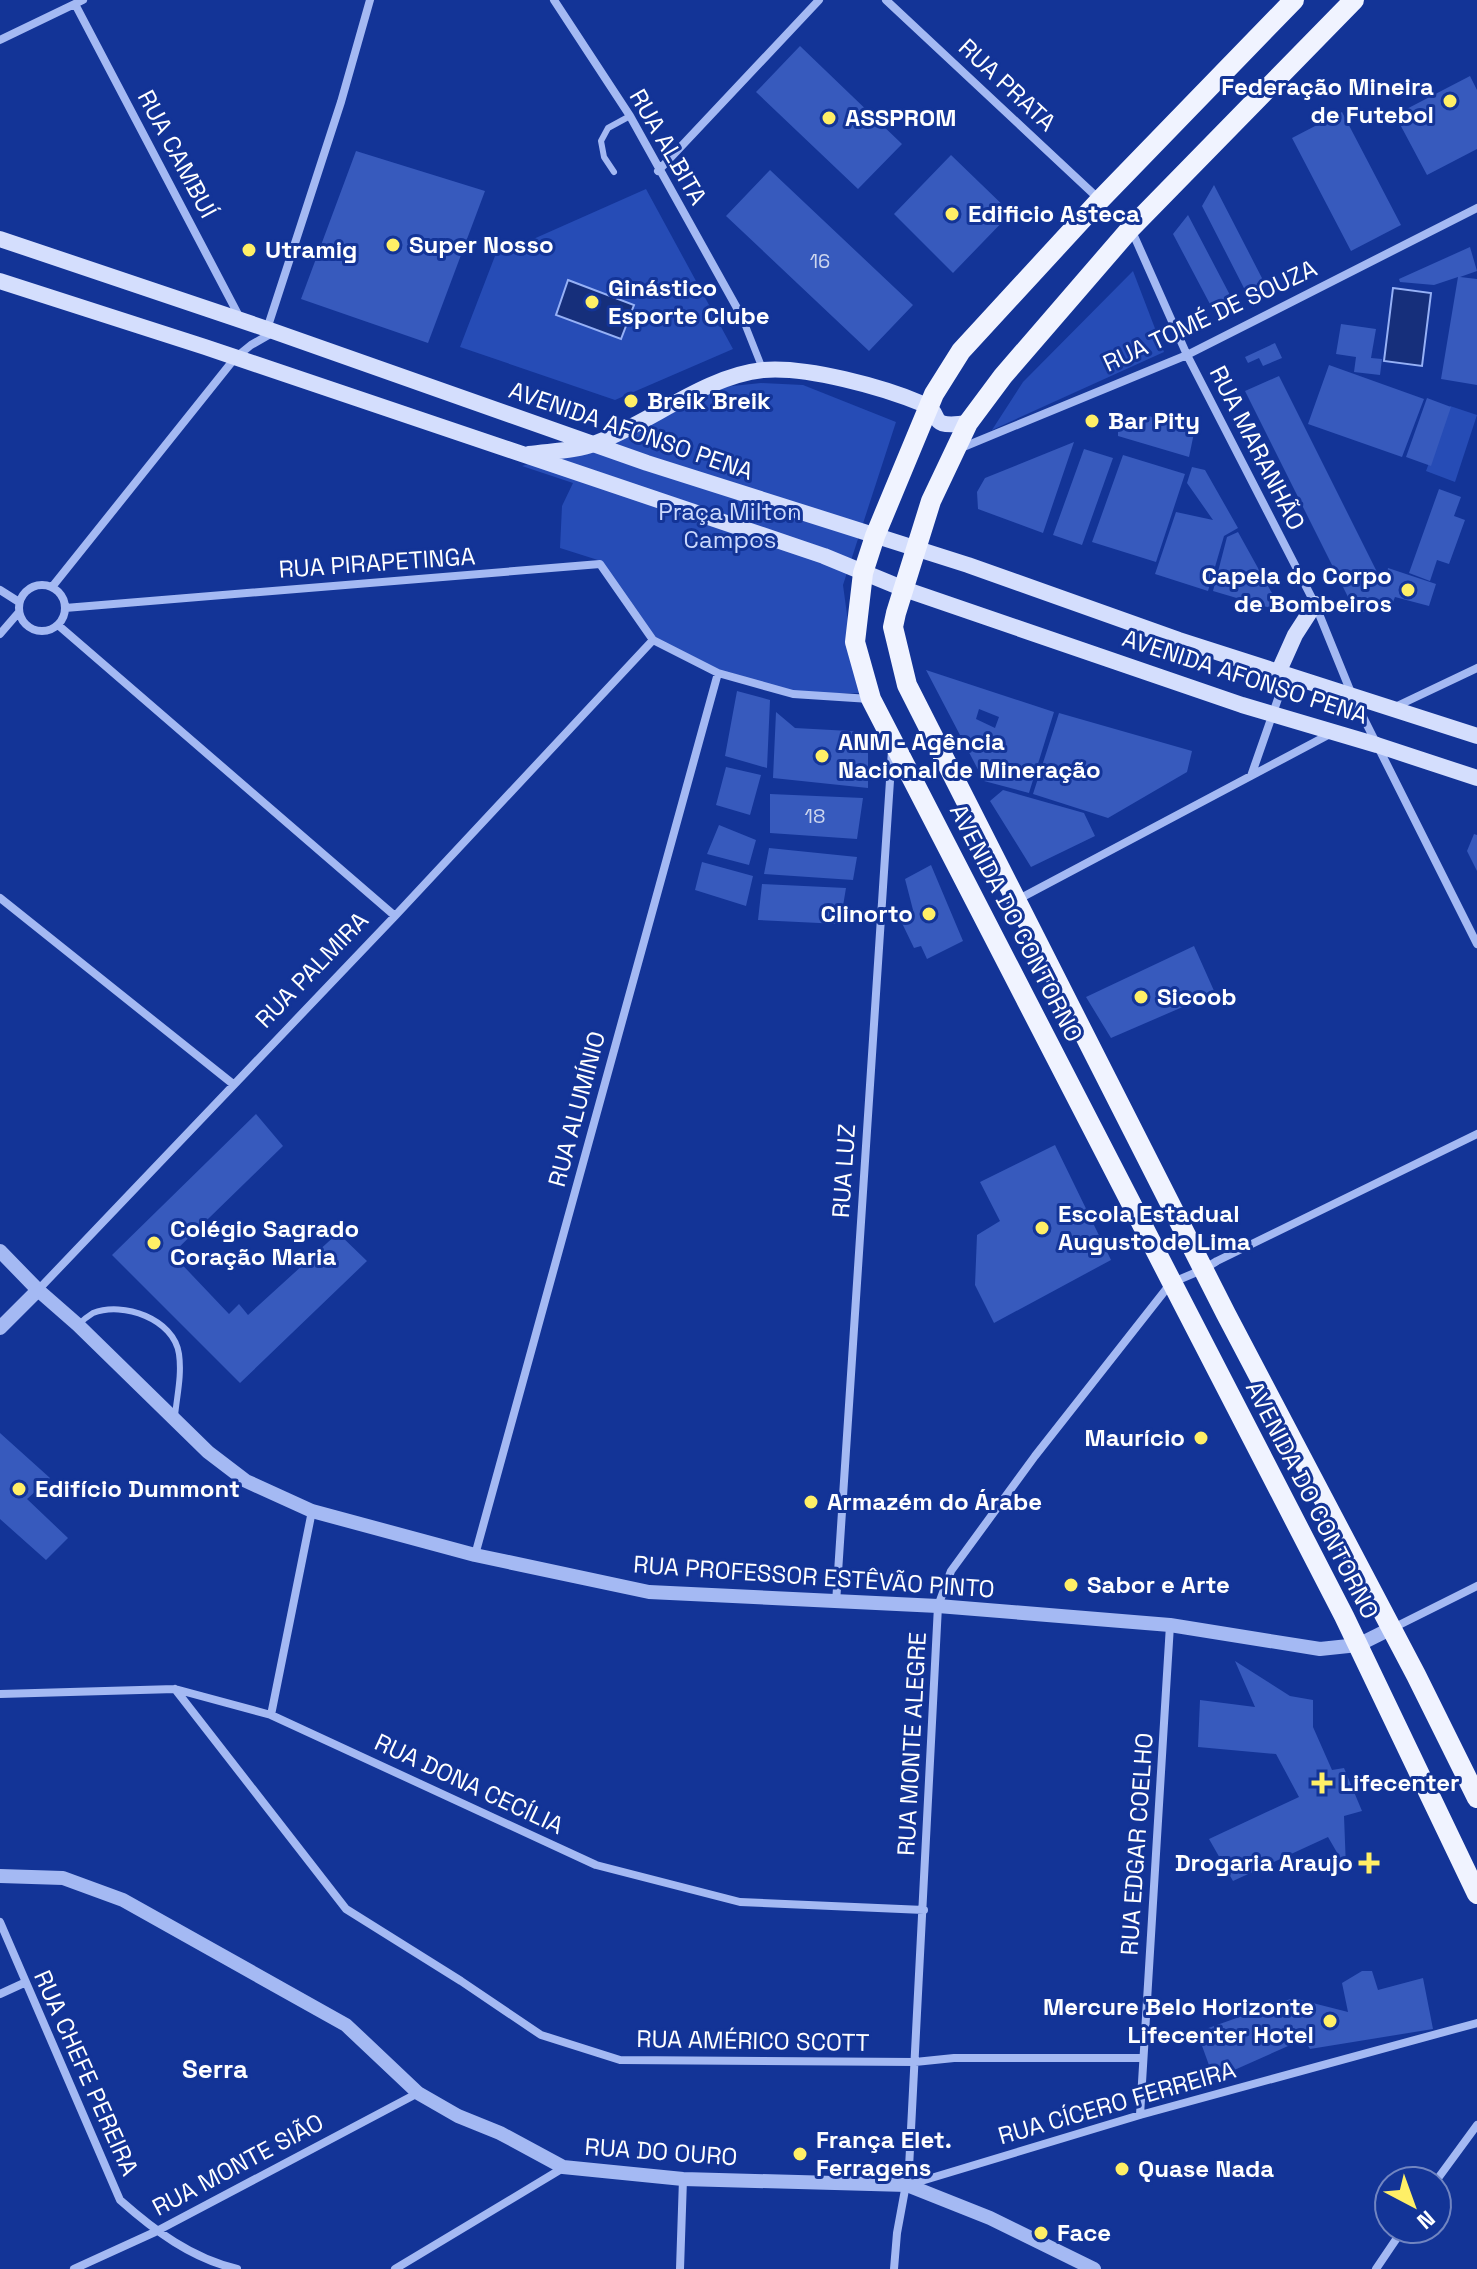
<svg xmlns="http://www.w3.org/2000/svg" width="1477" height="2269" font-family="'Space Grotesk',sans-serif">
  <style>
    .green { fill: #264cb6 }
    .water { fill: #162f7b; stroke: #96b1f6; stroke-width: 2 }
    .building { fill: #375abd; fill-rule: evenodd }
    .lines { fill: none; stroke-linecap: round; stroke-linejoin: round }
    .service { stroke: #a4b9f3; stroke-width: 6 }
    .pedestrian { stroke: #a4b9f3; stroke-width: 7 }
    .minor { stroke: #a4b9f3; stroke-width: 8 }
    .tertiary { stroke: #a4b9f3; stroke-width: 14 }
    .secondary { stroke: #d4defd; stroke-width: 16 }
    .primary { stroke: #f0f3ff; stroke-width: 20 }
    .poi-dot { fill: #ffef66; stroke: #133497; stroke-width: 3 }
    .labels { text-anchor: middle; stroke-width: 6; stroke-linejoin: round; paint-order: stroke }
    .number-label { font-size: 20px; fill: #cdd6ee }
    .street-label { font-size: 24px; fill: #fff; stroke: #133497 }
    .poi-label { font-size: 24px; font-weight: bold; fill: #fff; stroke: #133497; text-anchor: start }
    .park-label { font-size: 24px; fill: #ccd9fd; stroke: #133497 }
    .neighbourhood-label { font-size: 26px; font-weight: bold; fill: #fff; stroke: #133497 }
  </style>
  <rect width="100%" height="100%" fill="#133497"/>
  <path class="green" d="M646 189 733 349 615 400 460 347 495 256Z
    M1133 271 1164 352 992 430 1023 382Z
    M761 383 803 385 896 422 843 585 851 644 863 693H795L720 671 655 638 601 561 560 548 562 506 573 483 522 466 652 423 723 387Z
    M1450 406 1477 415 1455 482 1426 471Z"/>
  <path class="water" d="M568 280 634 305 621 339 556 315Z
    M1393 288 1431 293 1422 366 1384 361Z"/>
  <path class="building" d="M800 46 902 144 858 189 756 92Z
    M1470 76 1477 90V149L1427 175 1395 115Z
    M1342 112 1401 225 1351 251 1292 138Z
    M356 151 485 191 428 343 301 299Z
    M951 155 1011 213 953 273 894 214Z
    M770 170 913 305 869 351 726 216Z
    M1214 185 1264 282 1246 292 1202 206Z
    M1188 215 1231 297 1211 306 1173 234Z
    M1470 247 1477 271 1460 277 1477 279V385L1441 379 1458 277 1434 285 1400 282 1399 279Z
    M1341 324 1376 329 1371 358 1382 359 1380 375 1354 372 1356 357 1336 354Z
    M1275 343 1282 358 1263 366 1259 358 1248 363 1245 357Z
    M1329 365 1424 399 1402 457 1308 424Z
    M1279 376 1384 586 1388 568 1436 584 1429 606 1395 597 1391 607 1381 604 1357 615 1245 391Z
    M1427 398 1451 407 1431 466 1406 457Z
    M1149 416 1194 433 1189 457 1118 436V428Z
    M1074 442 1043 533 978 509 977 492 985 478Z
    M1084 449 1113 458 1082 545 1053 535Z
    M1123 455 1185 474 1156 562 1092 542Z
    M1192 467 1205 470 1238 528 1224 536 1208 591 1155 574 1176 512 1213 520 1187 483Z
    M1439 489 1461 497 1454 516 1465 520 1449 564 1437 560 1430 581 1409 573Z
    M1238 532 1278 604 1274 609 1213 591 1227 537Z
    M926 670 1054 712 1029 793 984 781ZM979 709 999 717 995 728 976 719Z
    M737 691 770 700 767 768 725 756Z
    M776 712 795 728 868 732V788L773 778Z
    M1059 713 1192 751 1187 772 1108 818 1033 794Z
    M726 767 761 775 750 815 716 805Z
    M1003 790 1084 813 1095 836 1031 867 990 801Z
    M770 794 863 798 857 839 770 833Z
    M719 825 756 840 749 865 707 854Z
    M1474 834 1477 835V871L1467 851Z
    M769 848 857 857 853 880 764 874Z
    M702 862 753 876 746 906 695 890Z
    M931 865 963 941 927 959 921 946 914 948 900 919 913 910 905 879Z
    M762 884 846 888 840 924 758 920Z
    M1194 946 1215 993 1111 1038 1086 997Z
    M256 1114 283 1146 172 1254 229 1314 239 1304 248 1315 338 1233 367 1261 240 1383 112 1255Z
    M1055 1145 1111 1260 994 1323 975 1285 977 1235 1000 1221 980 1182Z
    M0 1433 50 1478 27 1499 68 1538 46 1560 0 1519Z
    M1235 1661 1290 1696 1313 1700V1727L1332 1770 1344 1768 1362 1811 1344 1816 1346 1868 1328 1837 1233 1881 1209 1839 1299 1797 1276 1754 1198 1747 1200 1700 1255 1707Z
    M1362 1971H1372L1378 1990 1423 1978 1433 2029 1310 2049 1304 2039 1214 2079 1197 2032 1293 1998 1348 2012 1342 1983Z"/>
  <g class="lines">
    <path class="service" d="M614 172 604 157 601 141 608 128 630 116
      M78 1325C82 1321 88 1316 93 1313 123 1301 174 1319 179 1354 182 1375 177 1395 175 1416"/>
    <path class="pedestrian" d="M742 317 763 370"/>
    <path class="minor" d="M554 0 630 116 742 317
      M886 0 1100 200
      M75 4 240 318
      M0 40 83 0
      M658 171 819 0
      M1131 229 1187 355 1315 604 1352 695 1477 944
      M267 329 341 102 370 0
      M961 448 1187 355 1477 208
      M19 608a23 23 0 1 1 46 0a23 23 0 1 1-46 0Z
      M52 587 235 358 251 345 272 333
      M0 590 19 602
      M65 608 600 564 653 640 718 673 793 694 870 699
      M58 625 395 916
      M0 634 19 612
      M1395 707 1477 668
      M1251 776 1286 676
      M0 898 233 1084
      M1017 900 1330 734
      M38 1290 395 916 653 640
      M475 1555 718 673
      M836 1603 892 750
      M1391 1629 1477 1586
      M175 1689 346 1909 461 1981 541 2035 620 2060 915 2062 954 2058H1143
      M0 1694 175 1689 271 1715 596 1865 740 1902 924 1910
      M271 1715 312 1511
      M0 1922 120 2200C155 2231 191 2258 237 2269
      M0 1994 24 1983
      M1140 2115 1170 1625
      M1436 2181 1477 2125
      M908 2185 1140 2115 1477 2023
      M74 2269 155 2232 418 2093
      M395 2269 563 2168
      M680 2269 683 2179
      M894 2269 897 2233 909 2168 938 1606 951 1571 1035 1456 1171 1283 1204 1269 1217 1261 1477 1134
      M1376 2269 1403 2229"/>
    <path class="tertiary" d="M0 1251 38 1290 78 1325 208 1452 246 1481 312 1511 475 1555 649 1592 938 1606 1170 1625 1320 1649 1358 1645 1390 1629
      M0 1328 38 1290
      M0 1876 63 1878 123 1900 346 2025 418 2093 458 2116 500 2133 563 2167 683 2179 907 2185 990 2218 1094 2269"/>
    <path class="secondary" d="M0 239 267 329 647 463 968 565 1179 640 1477 736
      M0 281 205 347 824 556 904 589 1242 705 1377 745 1477 778
      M529 454C550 451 576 451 596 443 650 423 705 376 763 370 806 366 883 387 923 404 946 414 923 429 968 423
      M1278 673 1295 635 1315 604"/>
    <path class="primary" d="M1294 0 1100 200 961 351 934 394 875 536 863 573 855 642 871 699 1344 1616 1477 1894
      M1354 0 1130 229 1003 376 968 423 931 501 896 613 893 627 907 685 1226 1314 1416 1675 1477 1798"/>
  </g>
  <g class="poi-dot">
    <circle cx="1450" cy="101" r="8"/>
    <circle cx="829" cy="118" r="8"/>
    <circle cx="952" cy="214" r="8"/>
    <circle cx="393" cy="245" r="8"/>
    <circle cx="249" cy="250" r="8"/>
    <circle cx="592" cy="302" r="8"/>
    <circle cx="631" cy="401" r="8"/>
    <circle cx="1092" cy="421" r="8"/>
    <circle cx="1408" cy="590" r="8"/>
    <circle cx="822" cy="756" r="8"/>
    <circle cx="929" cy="914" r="8"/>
    <circle cx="1141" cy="997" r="8"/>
    <circle cx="1042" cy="1228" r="8"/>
    <circle cx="154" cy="1243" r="8"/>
    <circle cx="1201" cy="1438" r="8"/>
    <circle cx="19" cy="1489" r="8"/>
    <circle cx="811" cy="1502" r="8"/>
    <circle cx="1071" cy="1585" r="8"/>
    <path d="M1318 1771h8v8h8v8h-8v8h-8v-8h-8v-8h8z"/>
    <path d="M1365 1851h8v8h8v8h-8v8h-8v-8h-8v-8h8z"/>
    <circle cx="1330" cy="2021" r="8"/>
    <circle cx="800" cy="2154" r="8"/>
    <circle cx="1122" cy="2169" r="8"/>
    <circle cx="1041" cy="2233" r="8"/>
  </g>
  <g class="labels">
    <g class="number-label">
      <text x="820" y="268">16</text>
      <text x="815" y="823">18</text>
    </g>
    <g class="street-label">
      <text transform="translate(1007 85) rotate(43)" y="8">RUA PRATA</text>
      <text transform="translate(668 147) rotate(60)" y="8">RUA ALBITA</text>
      <text transform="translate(177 154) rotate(62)" y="8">RUA CAMBUÍ</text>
      <text transform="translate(1210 316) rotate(-25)" y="8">RUA TOMÉ DE SOUZA</text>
      <text transform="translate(631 431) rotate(19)" y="8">AVENIDA AFONSO PENA</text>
      <text transform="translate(1257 448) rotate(63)" y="8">RUA MARANHÃO</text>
      <text transform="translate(377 563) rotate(-4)" y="8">RUA PIRAPETINGA</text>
      <text transform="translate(1245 677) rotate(18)" y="8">AVENIDA AFONSO PENA</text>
      <text transform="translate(1016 923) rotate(63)" y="8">AVENIDA DO CONTORNO</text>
      <text transform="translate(312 970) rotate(-46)" y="8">RUA PALMIRA</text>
      <text transform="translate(577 1109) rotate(-75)" y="8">RUA ALUMÍNIO</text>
      <text transform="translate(844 1171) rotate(-86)" y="8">RUA LUZ</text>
      <text transform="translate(1312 1500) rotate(63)" y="8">AVENIDA DO CONTORNO</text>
      <text transform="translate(814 1577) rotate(4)" y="8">RUA PROFESSOR ESTÊVÃO PINTO</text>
      <text transform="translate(912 1744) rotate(-87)" y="8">RUA MONTE ALEGRE</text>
      <text transform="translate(469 1784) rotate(25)" y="8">RUA DONA CECÍLIA</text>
      <text transform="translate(1137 1844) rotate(-86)" y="8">RUA EDGAR COELHO</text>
      <text transform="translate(753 2041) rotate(1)" y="8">RUA AMÉRICO SCOTT</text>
      <text transform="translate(86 2073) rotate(66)" y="8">RUA CHEFE PEREIRA</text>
      <text transform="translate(1117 2103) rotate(-16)" y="8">RUA CÍCERO FERREIRA</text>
      <text transform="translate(661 2152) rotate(4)" y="8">RUA DO OURO</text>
      <text transform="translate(238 2165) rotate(-28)" y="8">RUA MONTE SIÃO</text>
    </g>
    <g class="poi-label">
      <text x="1434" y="95" text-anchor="end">Federação Mineira<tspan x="1434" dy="28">de Futebol</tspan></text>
      <text x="845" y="126">ASSPROM</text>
      <text x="968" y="222">Edificio Asteca</text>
      <text x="409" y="253">Super Nosso</text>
      <text x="265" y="258">Utramig</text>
      <text x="608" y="296">Ginástico<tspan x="608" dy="28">Esporte Clube</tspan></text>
      <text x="647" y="409">Breik Breik</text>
      <text x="1108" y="429">Bar Pity</text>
      <text x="1392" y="584" text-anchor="end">Capela do Corpo<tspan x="1392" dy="28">de Bombeiros</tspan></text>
      <text x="838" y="750">ANM - Agência<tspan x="838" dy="28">Nacional de Mineração</tspan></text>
      <text x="913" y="922" text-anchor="end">Clinorto</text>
      <text x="1157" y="1005">Sicoob</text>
      <text x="1058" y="1222">Escola Estadual<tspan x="1058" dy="28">Augusto de Lima</tspan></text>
      <text x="170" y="1237">Colégio Sagrado<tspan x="170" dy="28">Coração Maria</tspan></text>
      <text x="1185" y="1446" text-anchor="end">Maurício</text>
      <text x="35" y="1497">Edifício Dummont</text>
      <text x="827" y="1510">Armazém do Árabe</text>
      <text x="1087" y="1593">Sabor e Arte</text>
      <text x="1340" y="1791">Lifecenter</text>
      <text x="1353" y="1871" text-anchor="end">Drogaria Araujo</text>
      <text x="1314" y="2015" text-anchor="end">Mercure Belo Horizonte<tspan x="1314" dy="28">Lifecenter Hotel</tspan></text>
      <text x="816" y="2148">França Elet.<tspan x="816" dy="28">Ferragens</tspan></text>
      <text x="1138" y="2177">Quase Nada</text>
      <text x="1057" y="2241">Face</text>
    </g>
    <g class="park-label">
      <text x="730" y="520">Praça Milton<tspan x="730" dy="28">Campos</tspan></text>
    </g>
    <g class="neighbourhood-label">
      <text x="215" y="2078">Serra</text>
    </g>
  </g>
  <g transform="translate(1413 2205) rotate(139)"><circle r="38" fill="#133497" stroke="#7185c1" stroke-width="2"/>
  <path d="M0-6L14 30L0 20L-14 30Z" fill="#ffef66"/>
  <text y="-12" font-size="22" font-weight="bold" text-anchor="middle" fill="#ffffff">N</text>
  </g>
</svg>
